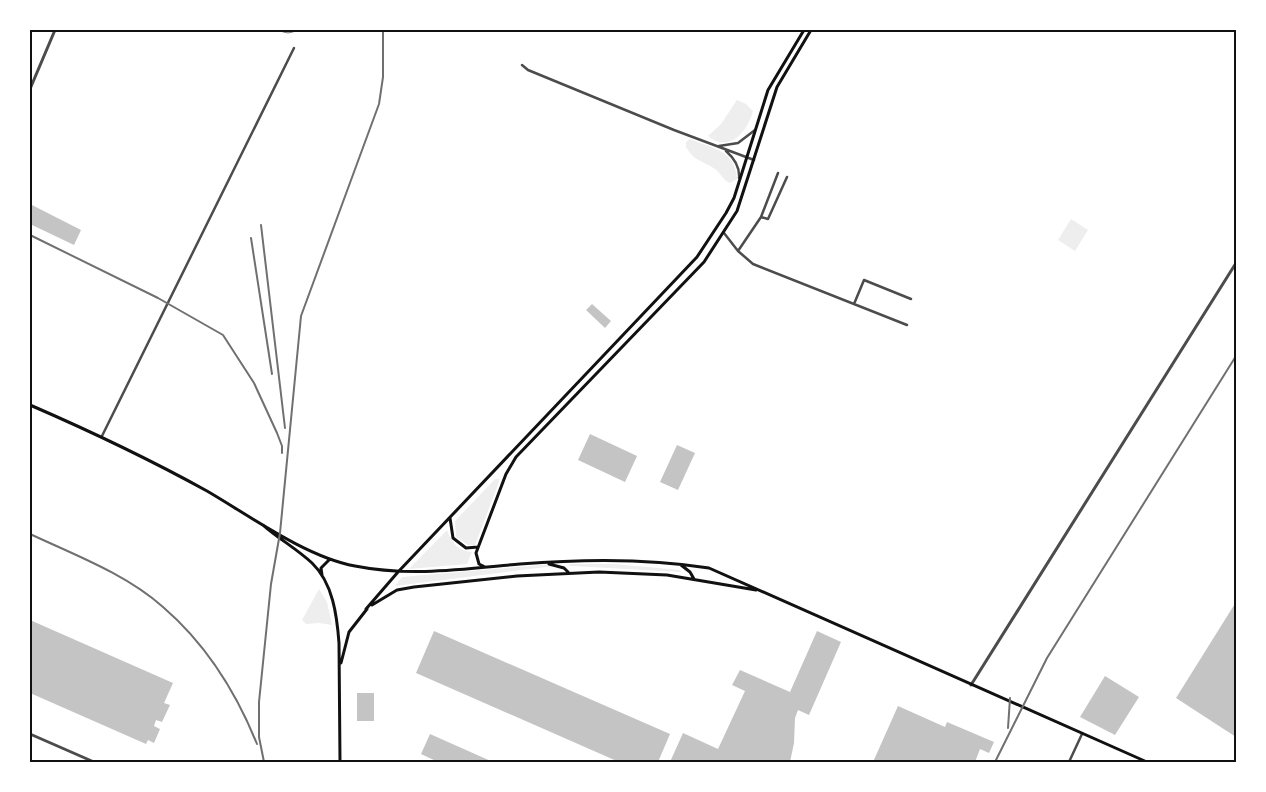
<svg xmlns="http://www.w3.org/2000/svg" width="1266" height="792" font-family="'Source Serif 4',serif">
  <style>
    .green { fill: #eee }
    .building { fill: #c4c4c4 }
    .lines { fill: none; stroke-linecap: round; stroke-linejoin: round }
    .minor { stroke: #4c4c4c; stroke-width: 2.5 }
    .tertiary { stroke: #4c4c4c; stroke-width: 3 }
    .secondary { stroke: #111; stroke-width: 3 }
    .tram { stroke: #707070; stroke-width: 1 }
    .rail { stroke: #707070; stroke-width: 2 }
    .neatline { fill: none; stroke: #111; stroke-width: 2 }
  </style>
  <rect width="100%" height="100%" fill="#fff"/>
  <path class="green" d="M737 100 746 104 753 111C748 131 729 154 708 136L721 124Z
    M690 139C714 149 735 150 737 179L730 183C722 180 722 174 715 169 702 160 695 162 686 147V142Z
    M1071 219 1088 230 1075 251 1058 240Z
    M495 479H499V482L475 545H468L456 537 455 521Z
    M447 530C452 543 458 551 472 552L467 564 409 569Z
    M553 564 554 566 395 586 402 577Z
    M571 564H615L680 570 681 572 572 566 568 565Z
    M319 589 327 602 332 625 319 623 306 624 302 620Z"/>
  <path class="building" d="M30 204 81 230 74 245 30 224Z
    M592 304 611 321 605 328 586 310Z
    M590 434 637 456 625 482 578 460Z
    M677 445 695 453 678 490 660 482Z
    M1236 602V737L1176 698Z
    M30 620 173 683 164 703 170 705 162 722 156 720 154 726 160 729 154 743 148 740 146 744 30 693Z
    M434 631 670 734 658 762H619L416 673Z
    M817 631 841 642 809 715 798 710 795 718 794 743 790 762H670L683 733 718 749 745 691 732 685 740 670 790 692Z
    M1105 676 1139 697 1115 735 1080 717Z
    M357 693H374V721H357Z
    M898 706 945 727 947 722 994 742 989 753 980 749 975 762H873Z
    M430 734 493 762H438L421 754Z"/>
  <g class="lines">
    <path class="minor" d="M522 65 528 70 674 130 754 160
      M719 146 738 143 755 130
      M726 151C735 159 740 167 739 178
      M761 217 778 173
      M724 233 738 251 753 264 907 325
      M738 251 761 217 768 219 787 177
      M854 304 864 280 911 299
      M102 436 294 48
      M1069 762 1082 734"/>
    <path class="tertiary" d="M30 89 55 30
      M971 685 1236 263
      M30 734 94 762"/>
    <path class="secondary" d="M30 405C90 431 149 459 207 491 250 516 306 557 355 566 410 577 464 569 520 564 582 559 647 558 709 568L1147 762
      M450 518 453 538 466 548 478 547
      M263 525C279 539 297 549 312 563 333 583 337 616 339 643L340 762
      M549 564 564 568 568 572
      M681 565 690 572 694 579
      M485 567 479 564 476 553 506 474 516 457 704 262 737 211 777 87 811 30
      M322 575 321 568 330 559
      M372 605 397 590 414 587 517 576 599 572 667 575 756 590
      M366 609 398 572 697 257 726 213 734 198 768 90 804 30
      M341 663 349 632 367 609"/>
    <path class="tram" d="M275 30 288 33 301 30"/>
    <path class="rail" d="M261 225 285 428
      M30 235 158 298 223 335 254 383 277 433 282 446V453
      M251 238 272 374
      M30 534C75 555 126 574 163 607 206 644 236 692 257 744
      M1008 728 1010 698
      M264 762 259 737V702L271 584 280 533 301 316 379 104 383 77V30
      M995 762 1047 658 1236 356"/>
  </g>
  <rect width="1266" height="792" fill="none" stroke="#ffffff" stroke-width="62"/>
  <rect x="31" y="31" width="1204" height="730" class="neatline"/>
</svg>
